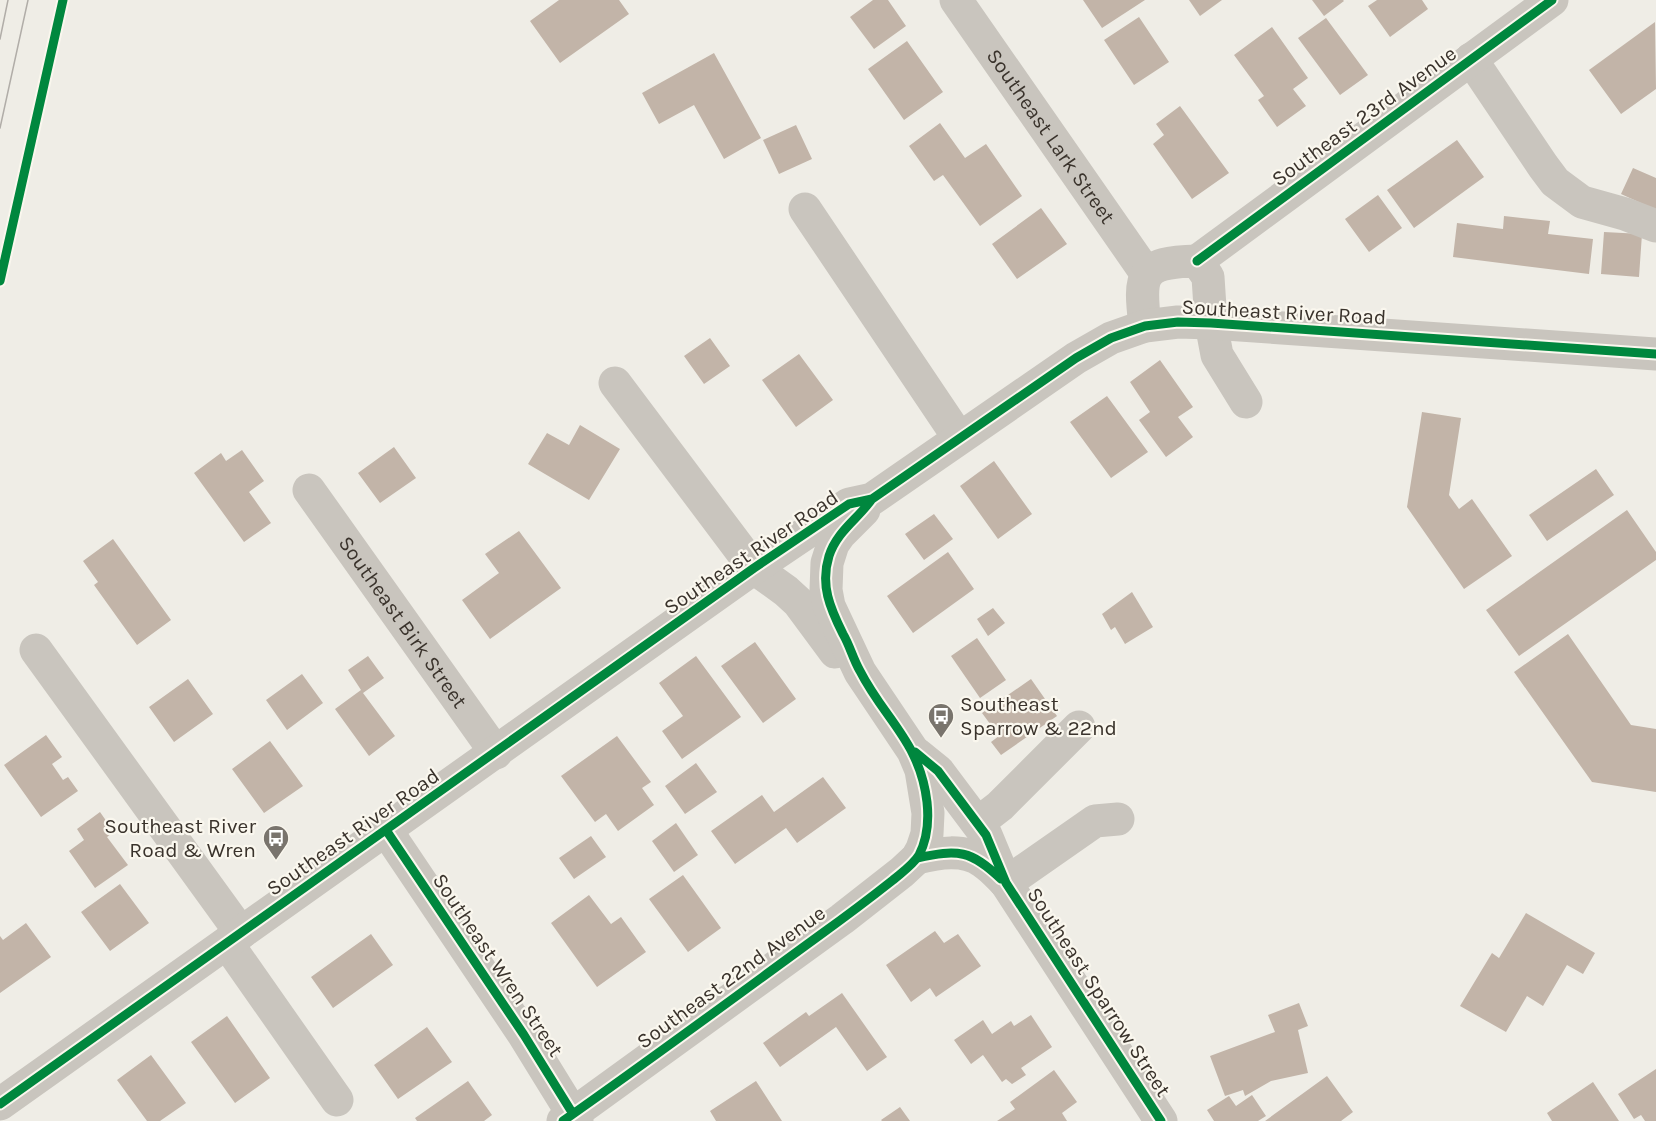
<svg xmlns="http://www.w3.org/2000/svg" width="1656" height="1121" font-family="Karla,sans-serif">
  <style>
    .building { fill: #c2b4a8 }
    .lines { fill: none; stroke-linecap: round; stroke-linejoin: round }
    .minor { stroke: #c9c5be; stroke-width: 33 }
    .tram { stroke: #b1ada8; stroke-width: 1.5 }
    .cycleway-casing { stroke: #faf7ee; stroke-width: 13 }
    .cycleway { stroke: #00873e; stroke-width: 9 }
    .labels { text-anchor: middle; stroke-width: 4.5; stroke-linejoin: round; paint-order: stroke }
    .street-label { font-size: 21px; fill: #3a332c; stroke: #faf7ee }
    .poi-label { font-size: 21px; fill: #3a332c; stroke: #faf7ee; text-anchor: start }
  </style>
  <rect width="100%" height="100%" fill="#efede6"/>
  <path class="building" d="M559 0H619L629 14 560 63 530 21Z
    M873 0H888L906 26 874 49 850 17Z
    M1083 0H1145L1102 28Z
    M1189 0H1222L1200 16Z
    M1312 0H1343L1344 1 1324 16Z
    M1377 0H1422L1428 9 1390 37 1368 6Z
    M1139 17 1169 62 1134 85 1104 40Z
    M1326 18 1368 75 1340 95 1298 38Z
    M1655 22 1656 89 1621 114 1589 70Z
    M1272 27 1308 78 1293 89 1306 106 1277 127 1258 100 1264 96 1234 55Z
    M907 41 943 92 904 120 868 69Z
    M714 53 761 138 724 159 694 105 659 124 642 93Z
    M1180 106 1229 173 1192 199 1153 144 1164 135 1156 124Z
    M940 123 965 158 986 144 1022 196 980 226 943 175 934 181 909 146Z
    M796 125 812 159 779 174 763 140Z
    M1457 140 1484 177 1414 228 1387 190Z
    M1633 168 1656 178V210L1621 194Z
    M1378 195 1402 228 1369 252 1345 219Z
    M1041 208 1067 244 1017 279 992 244Z
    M1504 216 1550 221 1548 234 1593 239 1589 274 1453 257 1457 223 1503 229Z
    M1604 232 1642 234 1639 277 1601 274Z
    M710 338 730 366 704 384 684 356Z
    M799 354 833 400 796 427 762 380Z
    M1160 360 1193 407 1178 417 1193 437 1166 457 1139 420 1150 412 1130 382Z
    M1107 396 1148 452 1111 478 1070 422Z
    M1422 412 1461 418 1449 495 1459 509 1472 499 1512 556 1464 589 1407 507Z
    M580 425 620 449 589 500 528 464 547 433 569 445Z
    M394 447 416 478 380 503 358 473Z
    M242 450 264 481 249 492 271 523 244 542 194 473 221 453 226 461Z
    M994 461 1032 514 998 539 960 486Z
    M1596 469 1614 495 1547 541 1529 515Z
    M1627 510 1656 552V560L1519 656 1486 610Z
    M934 514 953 539 924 560 905 534Z
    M519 531 561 588 490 639 462 600 499 573 485 554Z
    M113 539 171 620 137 645 94 585 98 582 83 561Z
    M948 552 974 589 913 633 887 596Z
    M1132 592 1153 627 1125 644 1115 627 1111 630 1102 614Z
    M993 608 1005 623 988 636 977 619Z
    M1568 634 1631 725 1656 729V792L1592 782 1514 672Z
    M977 638 1006 680 980 698 951 656Z
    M755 642 796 699 763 723 721 666Z
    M368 656 384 678 363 693 395 736 369 756 335 709 361 690 348 670Z
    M696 656 741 717 682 759 662 731 683 716 659 683Z
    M302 674 323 703 287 730 266 700Z
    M188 679 213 714 174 742 149 707Z
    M1031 679 1057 716 1001 755 991 742 999 736 982 713Z
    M46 735 62 757 52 764 63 780 68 777 78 791 41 817 4 765Z
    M617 736 651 782 642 788 654 805 618 831 606 814 595 822 561 776Z
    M270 741 303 786 264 813 232 769Z
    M696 763 717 792 685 814 665 786Z
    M823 777 846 808 797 843 786 828 735 864 711 831 762 795 774 812Z
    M100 812 114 832 107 837 128 865 95 888 69 851 84 840 77 829Z
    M676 823 698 855 674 872 652 841Z
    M591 836 606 857 574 879 559 858Z
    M683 875 721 928 688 952 649 899Z
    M120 884 149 923 110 951 81 912Z
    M589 895 611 924 621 917 646 952 597 987 551 923Z
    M1526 913 1595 953 1583 974 1567 965 1543 1006 1527 996 1506 1032 1460 1006 1492 953 1499 958Z
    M26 923 51 957 0 993V936L3 940Z
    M935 931 944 943 958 934 981 966 936 997 930 988 911 1002 886 965Z
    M371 934 393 965 333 1008 311 977Z
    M842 993 887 1057 867 1071 836 1027 780 1067 763 1043 806 1012 809 1016Z
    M1299 1003 1308 1026 1298 1030 1308 1073 1271 1081 1245 1096 1243 1090 1225 1096 1210 1056 1275 1032 1268 1015Z
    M1031 1015 1052 1047 1021 1068 1026 1075 1012 1084 1006 1079 1002 1082 983 1055 971 1064 954 1040 983 1020 992 1034 1011 1021 1014 1026Z
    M227 1016 270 1078 235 1103 191 1042Z
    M427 1027 452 1062 398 1099 374 1065Z
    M151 1055 186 1103 160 1121H147L117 1080Z
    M1656 1069V1121H1645L1641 1115 1634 1119 1618 1094Z
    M1054 1070 1077 1102 1062 1113 1067 1121H997L1015 1109 1010 1102Z
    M1327 1076 1353 1112 1341 1121H1265Z
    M468 1081 492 1115 484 1121H417L415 1118Z
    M756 1081 782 1121H716L710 1111Z
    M1593 1082 1619 1121H1552L1547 1113Z
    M1252 1095 1266 1116 1258 1121H1214L1207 1110 1229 1096 1236 1106Z
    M900 1107 910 1121H882L881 1120Z"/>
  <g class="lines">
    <g class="minor">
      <path id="s1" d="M956 0 1146 273"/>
      <path d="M1471 59 1543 166 1555 182 1582 202 1625 214 1656 226"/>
      <path d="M805 209 959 438"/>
      <path d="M1197 261 1552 0"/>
      <path d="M1145 326C1139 275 1139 262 1197 261L1208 277 1211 323 1217 355 1246 402"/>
      <path d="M615 383 754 568 786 591 798 602 835 652"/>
      <path id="s2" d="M309 490 496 753"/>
      <path d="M36 650 241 933"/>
      <path d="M917 754 938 771 986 835 1006 883 1161 1121"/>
      <path d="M978 823 1000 806 1079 727"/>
      <path d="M386 830 524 1035 577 1121"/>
      <path d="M917 858C938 853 964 848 983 862 991 867 998 875 1004 881"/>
      <path d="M1006 883 1095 821 1118 819"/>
      <path d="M227 943 337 1100"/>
      <path d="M0 1104 754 568 849 504 872 499 1076 358 1111 338 1145 326 1178 322 1211 323 1656 354"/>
      <path d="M563 1121 842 919 902 872 917 858 922 849 927 834 928 813 921 770 913 751 860 672 829 606 826 590 827 563 833 544 840 534 864 510"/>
    </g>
    <path class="tram" d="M0 39 8 0
      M0 128 28 0"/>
    <g class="cycleway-casing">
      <path id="cycleway" d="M1197 261 1552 0
        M0 281 63 0
        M915 752 938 771 986 835 1006 883 1161 1121
        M386 830 524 1035 573 1114
        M917 858C958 849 971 850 1001 879
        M0 1104 754 568 849 504 872 499 1076 358 1111 338 1145 326 1178 322 1211 323 1656 354
        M563 1121C650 1060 735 997 820 935 845 917 869 899 893 880 901 873 913 865 919 855 928 838 929 821 927 802 920 742 885 720 860 671 853 659 850 646 843 634 830 608 820 585 829 556 837 531 858 519 872 499"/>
    </g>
    <use href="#cycleway" class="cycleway"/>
  </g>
  <defs>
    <g id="bus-pin" transform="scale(1.35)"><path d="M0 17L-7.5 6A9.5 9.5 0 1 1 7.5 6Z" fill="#79746d" stroke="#faf7ee"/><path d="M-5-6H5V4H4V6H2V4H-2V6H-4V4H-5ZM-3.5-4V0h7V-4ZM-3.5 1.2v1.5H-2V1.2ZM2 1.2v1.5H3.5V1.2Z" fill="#fff"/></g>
  </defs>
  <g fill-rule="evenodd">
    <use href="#bus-pin" x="941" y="716"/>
    <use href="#bus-pin" x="276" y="838"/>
  </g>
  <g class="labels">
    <g class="street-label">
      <text transform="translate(1364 116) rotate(-36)" y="7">Southeast 23rd Avenue</text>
      <text dy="7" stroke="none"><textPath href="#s1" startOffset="166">Southeast Lark Street</textPath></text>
      <text transform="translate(1284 312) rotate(3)" y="7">Southeast River Road</text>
      <text transform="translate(751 552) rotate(-34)" y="7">Southeast River Road</text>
      <text dy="7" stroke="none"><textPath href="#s2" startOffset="162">Southeast Birk Street</textPath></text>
      <text transform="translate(353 832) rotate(-35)" y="7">Southeast River Road</text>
      <text transform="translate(498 965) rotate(56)" y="7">Southeast Wren Street</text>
      <text transform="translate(731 977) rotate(-36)" y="7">Southeast 22nd Avenue</text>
      <text transform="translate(1099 992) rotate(57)" y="7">Southeast Sparrow Street</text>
    </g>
    <g class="poi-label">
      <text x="960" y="711">Southeast<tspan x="960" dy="24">Sparrow &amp; 22nd</tspan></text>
      <text x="256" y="833" text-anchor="end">Southeast River<tspan x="256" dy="24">Road &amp; Wren</tspan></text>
    </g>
  </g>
</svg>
